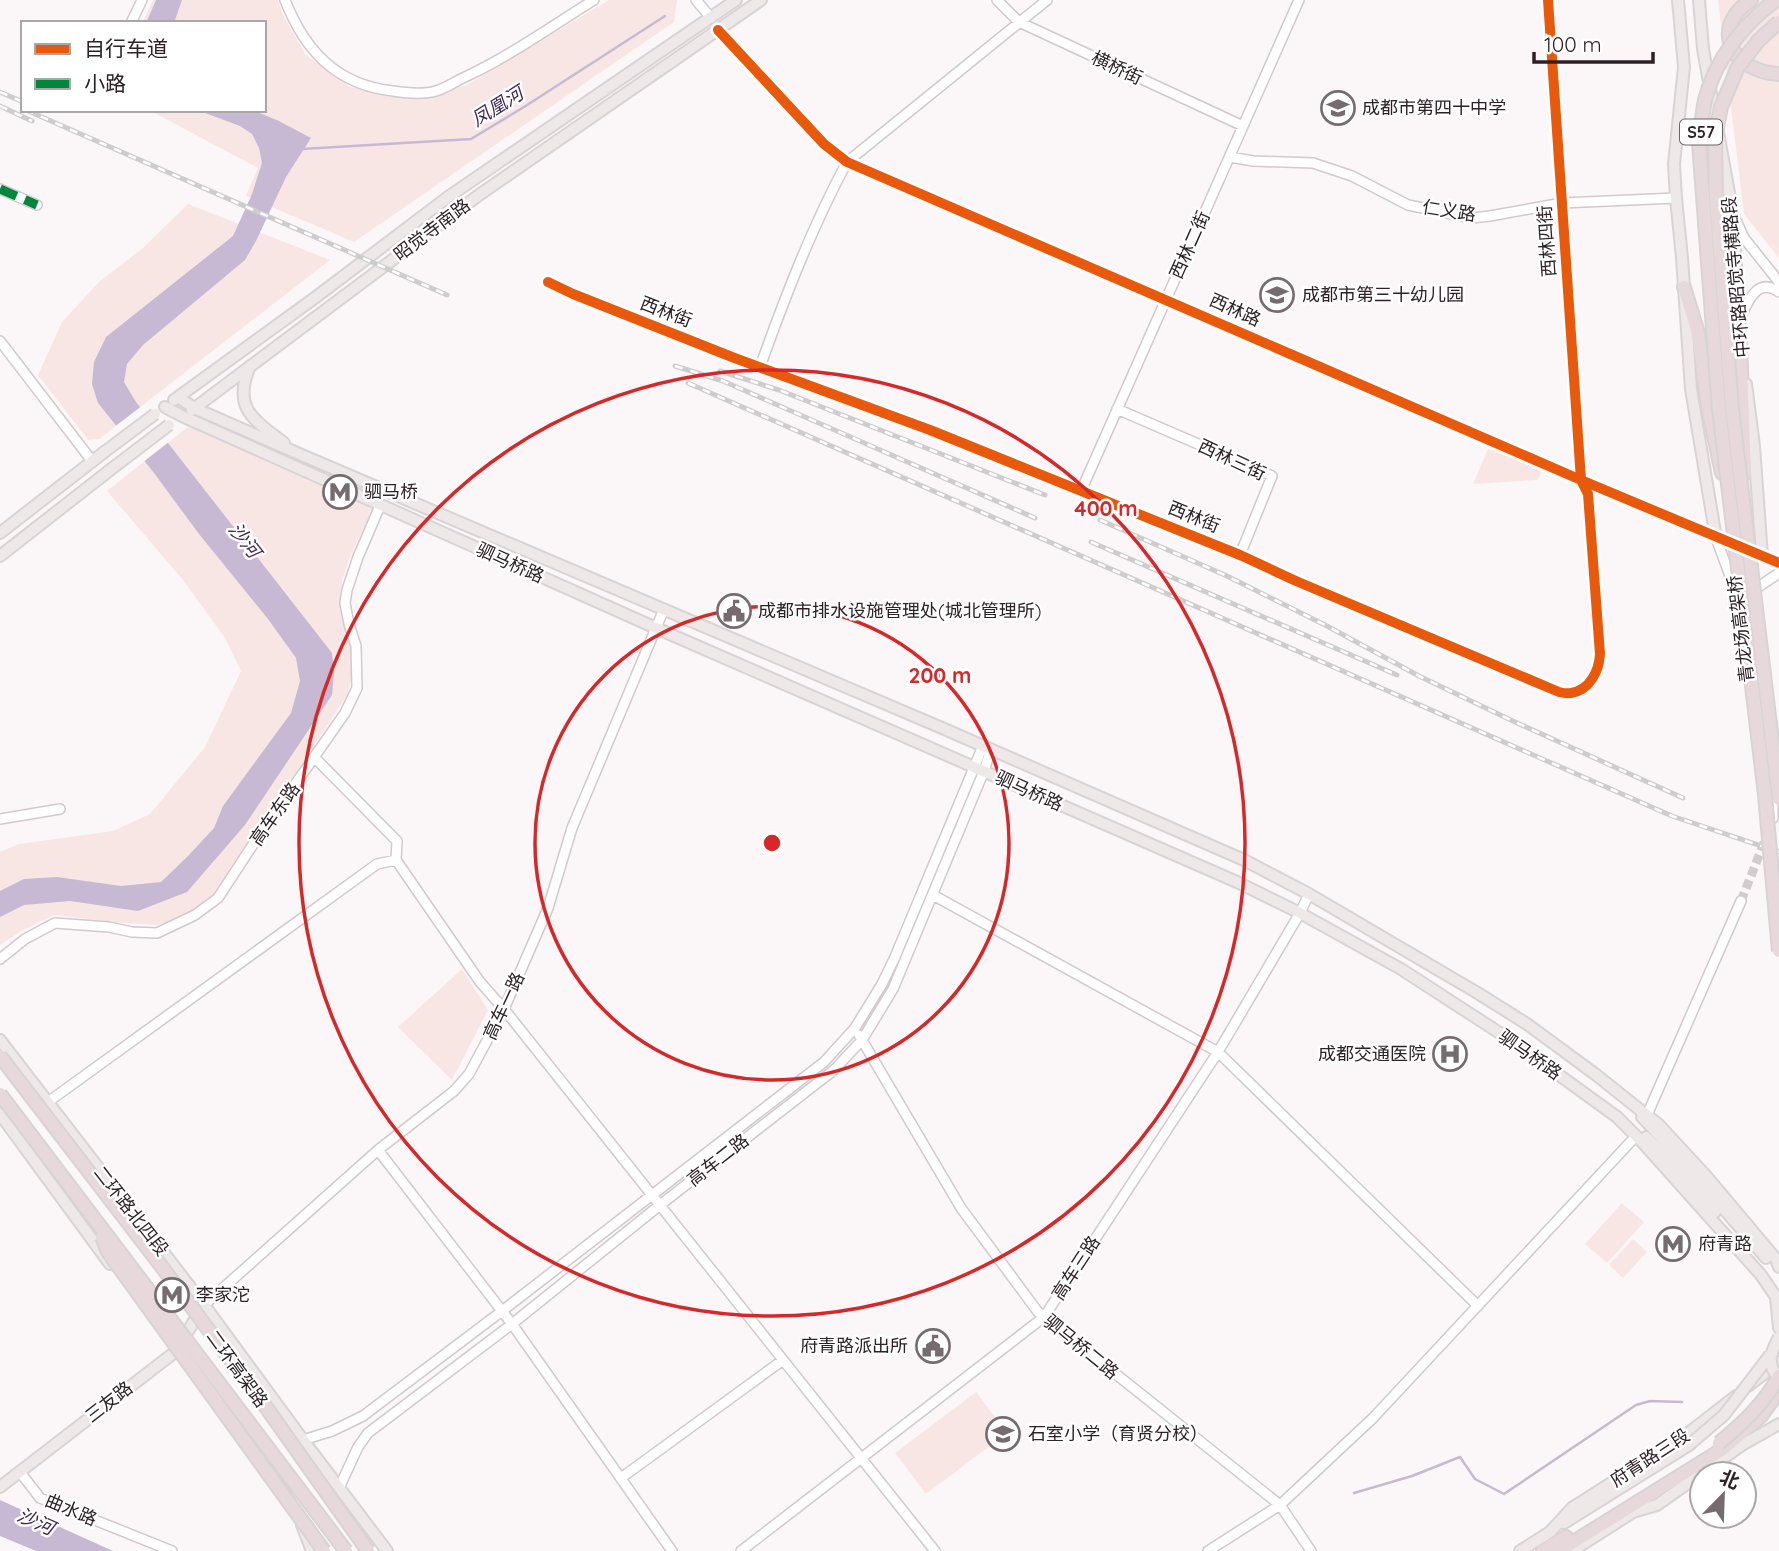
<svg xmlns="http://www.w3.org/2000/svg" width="1779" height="1551" font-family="Quicksand,'Noto Sans SC',sans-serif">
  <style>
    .green { fill: #f8e6e4 }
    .water { fill: #c7b9d3 }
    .pier { fill: #fbf7f9 }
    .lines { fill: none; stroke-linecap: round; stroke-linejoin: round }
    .stream { stroke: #c7b9d3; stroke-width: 2.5 }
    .minor-tunnel { stroke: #d2cccf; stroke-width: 9; stroke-dasharray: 9 4.5; stroke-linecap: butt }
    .minor-casing { stroke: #d1c9cd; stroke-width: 12 }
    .major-casing { stroke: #d8d4d6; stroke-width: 14 }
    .highway-casing { stroke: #d8d4d6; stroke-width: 16 }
    .minor { stroke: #fefefe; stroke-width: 9 }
    .major { stroke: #efe8e9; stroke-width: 10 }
    .highway { stroke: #e6d8db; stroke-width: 12 }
    .rail-casing { stroke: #cecccd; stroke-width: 5 }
    .rail { stroke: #fff; stroke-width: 2.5; stroke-dasharray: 8; stroke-linecap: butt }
    .major-bridge-casing { stroke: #d8d4d6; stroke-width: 14; stroke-linecap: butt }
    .highway-bridge-casing { stroke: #d8d4d6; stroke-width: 16; stroke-linecap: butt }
    .major-bridge { stroke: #efe8e9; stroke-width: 10 }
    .highway-bridge { stroke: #e6d8db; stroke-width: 12 }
    .quiet { stroke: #00873e; stroke-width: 9; stroke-dasharray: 18 9; stroke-linecap: butt }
    .cycleway-casing { stroke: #fff; stroke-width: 15 }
    .cycleway { stroke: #e8590c; stroke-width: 10 }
    .ring { fill: none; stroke: #d62828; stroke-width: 3.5 }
    .labels { text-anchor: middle; stroke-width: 5; stroke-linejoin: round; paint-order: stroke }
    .shield { fill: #fff; stroke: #6d6468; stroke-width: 2 }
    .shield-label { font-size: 16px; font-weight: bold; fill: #2e2127 }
    .street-label { font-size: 18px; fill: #2e2127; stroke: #fff }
    .poi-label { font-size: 18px; fill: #2e2127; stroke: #fff; text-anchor: start }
    .water-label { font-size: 19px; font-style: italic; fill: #402755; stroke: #fff }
    .centre { fill: #d62828; stroke: #fff; stroke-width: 3.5 }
    .ring-label { font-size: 21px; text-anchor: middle; font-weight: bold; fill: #d62828; stroke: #fff; stroke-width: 5; stroke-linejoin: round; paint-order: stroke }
  </style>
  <rect width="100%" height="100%" fill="#fbf7f9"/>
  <path class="green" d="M153 0H278L282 13 305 54 350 87 417 99 467 85 609 0H677L674 22 354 242 246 196 258 168 149 110H264V23H142Z
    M1718 0H1779V258L1744 214Z
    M188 204 330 260 99 439 88 440 38 375 62 322 100 281 143 248Z
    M189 426 374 508C360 537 341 567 340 599 340 614 346 627 350 641 354 659 352 676 348 694L217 891 203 904 178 918 157 925 125 923 54 915 23 930 0 945V852L19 844 113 831 150 814 205 747 241 671 225 638 183 580 107 491Z
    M1488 449 1539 468C1541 473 1541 476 1537 480L1473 484Z
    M462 969 488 1010 452 1080 398 1027Z
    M1622 1203 1644 1222 1607 1263 1585 1244Z
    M1633 1239 1647 1252 1623 1278 1609 1265Z
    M976 1392 1007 1433 926 1494 895 1453Z"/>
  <path class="water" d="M156 0H182L174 23H146Z
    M197 110H252L279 121 311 138 286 177 256 241 245 260 143 345 127 364 124 382 136 402 332 653 334 673 332 695 245 825 187 892 138 911 70 901 24 905 0 917V891L24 879 57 877 121 886 161 882 188 856 214 828 223 806 291 713 300 681 296 658 268 619 199 534 154 473 98 403 92 384 94 362 106 337 233 236 252 194 262 163 259 148 252 134 240 126Z
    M0 1500 113 1551H36L0 1536Z"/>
  <path class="pier" d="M143 405 170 441 142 463 113 428Z"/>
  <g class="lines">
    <path class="stream" d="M302 149 471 139 524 107 665 16
      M1354 1493 1412 1476 1460 1457 1475 1479 1504 1494 1636 1405 1650 1401 1682 1402"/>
    <path class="minor-tunnel" d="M1741 901 1768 833"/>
    <g class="minor-casing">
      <path id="minor" d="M285 0C305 51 337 85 393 91 406 93 423 95 436 91 446 88 456 81 465 77 510 56 552 26 594 0
        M696 0 711 18
        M997 0 1019 22 1243 126
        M131 23 142 0
        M718 30 824 144 847 162 1581 480 1779 563
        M1230 157 1253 161 1313 163 1352 176 1408 205 1472 218 1490 216 1562 203 1676 198
        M0 189 37 205
        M1734 216 1744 238 1779 282
        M548 282 573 294 732 357 930 430 1240 555 1296 581 1559 692C1563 693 1567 694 1571 693 1590 690 1599 671 1600 654L1588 494 1581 480 1548 0
        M1740 318C1748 302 1757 276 1779 292
        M0 341 92 461
        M760 367C785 297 812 227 847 162L1047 0
        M1117 409 1272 476 1240 555
        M1081 491 1299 0
        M1716 538 1737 595
        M1739 602V600L1779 573
        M314 757 397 841 396 860 480 982 504 1009 935 1551
        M1768 788 1773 801V818
        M0 819 60 809
        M933 895 1218 1052 1478 1306
        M0 959 25 939 55 923 109 927 132 932 157 933 195 915 218 898 254 843 345 713 357 688 356 646 349 624 345 603 347 590 358 557 380 506
        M859 1035 961 1208 1038 1312 1280 1505 1311 1551
        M48 1102 377 864 396 860
        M1647 1115 1741 901
        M378 1150 512 1324 672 1551
        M204 1305 378 1150 454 1091 469 1074 504 1009 548 908 572 828 664 609
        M303 1440 332 1431 363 1416 502 1311 824 1062 855 1028 882 984 895 957 983 746
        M20 1472 40 1498 172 1551
        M621 1478 783 1360
        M339 1488 358 1447 368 1433 512 1324 660 1205 834 1070 862 1040 893 989 984 771 991 749
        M741 1551 1044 1317 1218 1052 1300 913 1309 894
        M1208 1551 1280 1505 1373 1418 1636 1136"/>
    </g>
    <g class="major-casing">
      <path id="major" d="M1678 0 1684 67 1674 164 1676 198 1682 258 1691 389 1716 538
        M1699 0 1703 49 1733 215 1741 351
        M250 366C232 408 253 419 284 443
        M1746 384 1754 446 1762 556
        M178 397 194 408 297 453 942 728 1244 860 1309 894 1476 992 1527 1024 1595 1074 1659 1125 1707 1177 1776 1259 1779 1267
        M174 400 316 297 448 197 736 0
        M165 407 182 416 656 628 1237 882 1300 913 1401 969 1512 1041 1617 1117 1644 1144 1761 1275 1776 1297 1779 1328
        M192 410 479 195 761 0
        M0 533 103 453
        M0 556 110 470
        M0 1040 204 1305 303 1440 387 1551
        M0 1114 110 1264
        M1642 1117 1675 1152 1766 1258
        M1646 1137 1668 1158 1715 1212
        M1748 1386 1779 1362
        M0 1487 175 1352 201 1310
        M1564 1523 1689 1445
        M302 1525 312 1551
        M1520 1551 1550 1532 1572 1508 1682 1438 1736 1396
        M1572 1551 1633 1512 1657 1505 1742 1445 1779 1424"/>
    </g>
    <g class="highway-casing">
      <path id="highway" d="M1751 0C1708 29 1733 72 1779 74
        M1684 287 1698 333 1708 407 1722 473
        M1740 344 1745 473
        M1543 1551 1566 1537
        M1559 1551 1723 1449 1761 1416 1779 1391"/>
    </g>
    <use href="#minor" class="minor"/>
    <use href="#major" class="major"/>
    <use href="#highway" class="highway"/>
    <g class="rail-casing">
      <path id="rail" d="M0 92 23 102
        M0 106 32 121
        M26 110 447 295
        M675 366 723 381 1035 518
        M720 371 779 390 1045 495
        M688 383 1672 816 1779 852
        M1100 520 1227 576 1327 626 1419 676 1515 722 1683 798
        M1091 542 1397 675"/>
    </g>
    <use href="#rail" class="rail"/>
    <g class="major-bridge-casing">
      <path id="major-bridge" d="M103 453 155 414
        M110 470 169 425
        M1779 1337C1770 1354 1766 1363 1779 1379
        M1689 1445 1724 1415 1770 1355"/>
    </g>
    <g class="highway-bridge-casing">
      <path id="highway-bridge" d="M1776 0C1743 24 1715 60 1705 100 1702 114 1701 129 1699 143L1719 409 1765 795 1779 951
        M1779 22 1759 40 1738 67 1721 107 1715 138 1716 200 1732 409 1779 799
        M0 1056 162 1267 268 1410 368 1551
        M0 1094 346 1551
        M102 1237 108 1252 324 1551
        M1719 1443C1742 1424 1765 1403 1779 1376"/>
    </g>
    <use href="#major-bridge" class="major-bridge"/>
    <use href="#highway-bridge" class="highway-bridge"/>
    <path class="quiet" d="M0 189 37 205"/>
    <g class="cycleway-casing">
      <path id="cycleway" d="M718 30 824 144 847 162 1581 480 1779 563
        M548 282 573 294 732 357 930 430 1240 555 1296 581 1559 692C1563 693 1567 694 1571 693 1590 690 1599 671 1600 654L1588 494 1581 480 1548 0"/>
    </g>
    <use href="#cycleway" class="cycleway"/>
  </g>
  <g class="ring">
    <circle cx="772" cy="843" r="237"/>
    <circle cx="772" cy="843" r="473"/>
  </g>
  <defs>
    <g id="school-ring" transform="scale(1.75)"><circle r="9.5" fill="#fff" stroke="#766c70" stroke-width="1.5"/><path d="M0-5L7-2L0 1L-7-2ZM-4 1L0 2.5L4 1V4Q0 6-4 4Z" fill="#766c70"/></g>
    <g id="metro-ring" transform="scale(1.75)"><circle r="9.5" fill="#fff" stroke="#766c70" stroke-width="1.5"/><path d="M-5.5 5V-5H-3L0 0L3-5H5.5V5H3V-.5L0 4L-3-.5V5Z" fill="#766c70"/></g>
    <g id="civic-ring" transform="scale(1.75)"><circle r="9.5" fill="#fff" stroke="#766c70" stroke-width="1.5"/><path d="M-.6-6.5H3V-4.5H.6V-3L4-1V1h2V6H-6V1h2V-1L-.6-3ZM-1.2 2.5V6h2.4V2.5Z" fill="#766c70"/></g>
    <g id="hospital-ring" transform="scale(1.75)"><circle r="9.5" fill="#fff" stroke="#766c70" stroke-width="1.5"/><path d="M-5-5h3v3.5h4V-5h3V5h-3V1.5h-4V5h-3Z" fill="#766c70"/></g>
  </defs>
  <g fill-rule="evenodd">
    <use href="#school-ring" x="1338" y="108"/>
    <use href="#school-ring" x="1277" y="295"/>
    <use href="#metro-ring" x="340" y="492"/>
    <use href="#civic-ring" x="734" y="611"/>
    <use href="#hospital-ring" x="1450" y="1054"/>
    <use href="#metro-ring" x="1673" y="1244"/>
    <use href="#metro-ring" x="172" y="1295"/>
    <use href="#civic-ring" x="933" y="1346"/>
    <use href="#school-ring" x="1003" y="1434"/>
  </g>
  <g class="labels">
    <rect class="shield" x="1680" y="119.5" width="42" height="25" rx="5"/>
    <g class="shield-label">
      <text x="1701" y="138">S57</text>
    </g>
    <g class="street-label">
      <text transform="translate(1117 68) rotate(25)" y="6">横桥街</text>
      <text transform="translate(1449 211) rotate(9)" y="6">仁义路</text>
      <text transform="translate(432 230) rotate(-37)" y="6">昭觉寺南路</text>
      <text transform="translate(1547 241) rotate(-94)" y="6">西林四街</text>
      <text transform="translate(1190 245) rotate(-66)" y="6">西林二街</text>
      <text transform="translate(1736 277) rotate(-95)" y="6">中环路昭觉寺横路段</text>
      <text transform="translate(1235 310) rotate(24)" y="6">西林路</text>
      <text transform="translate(666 312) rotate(21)" y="6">西林街</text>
      <text transform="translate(1232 460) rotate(25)" y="6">西林三街</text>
      <text transform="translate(1194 517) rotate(22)" y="6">西林街</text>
      <text transform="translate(510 563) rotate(24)" y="6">驷马桥路</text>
      <text transform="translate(1741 629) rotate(-97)" y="6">青龙场高架桥</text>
      <text transform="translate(1029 791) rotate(24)" y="6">驷马桥路</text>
      <text transform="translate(275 814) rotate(-55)" y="6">高车东路</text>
      <text transform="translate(504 1006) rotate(-65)" y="6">高车一路</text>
      <text transform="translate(1530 1055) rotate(35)" y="6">驷马桥路</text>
      <text transform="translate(718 1160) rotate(-38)" y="6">高车二路</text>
      <text transform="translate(131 1211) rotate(52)" y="6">二环路北四段</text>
      <text transform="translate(1076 1268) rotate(-57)" y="6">高车三路</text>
      <text transform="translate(1081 1347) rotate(39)" y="6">驷马桥二路</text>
      <text transform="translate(237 1369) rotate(54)" y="6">二环高架路</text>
      <text transform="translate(109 1402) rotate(-38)" y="6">三友路</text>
      <text transform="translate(1650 1458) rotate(-33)" y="6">府青路三段</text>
      <text transform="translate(71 1510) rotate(23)" y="6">曲水路</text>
    </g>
    <g class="poi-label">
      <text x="1362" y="114">成都市第四十中学</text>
      <text x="1302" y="301">成都市第三十幼儿园</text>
      <text x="364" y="498">驷马桥</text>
      <text x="758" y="617">成都市排水设施管理处(城北管理所)</text>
      <text x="1426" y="1060" text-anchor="end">成都交通医院</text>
      <text x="1698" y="1250">府青路</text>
      <text x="196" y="1301">李家沱</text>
      <text x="908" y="1352" text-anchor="end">府青路派出所</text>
      <text x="1028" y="1440">石室小学（育贤分校）</text>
    </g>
    <g class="water-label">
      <text transform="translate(497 106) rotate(-32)" y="7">凤凰河</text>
      <text transform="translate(245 540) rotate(52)" y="7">沙河</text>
      <text transform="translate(36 1521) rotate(24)" y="7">沙河</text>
    </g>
  </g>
  <circle cx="772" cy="843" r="10" class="centre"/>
  <g class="ring-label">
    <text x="1106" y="516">400 m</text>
    <text x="940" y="683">200 m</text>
  </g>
  <rect x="21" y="21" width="245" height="91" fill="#ffffff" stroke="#aba6a9" stroke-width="2"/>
  <rect x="35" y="44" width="35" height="10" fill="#e8590c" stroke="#aba6a9" stroke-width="2"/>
  <text x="84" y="56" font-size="21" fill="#2e2127">自行车道</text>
  <rect x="35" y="79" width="35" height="10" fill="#00873e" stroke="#aba6a9" stroke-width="2"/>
  <text x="84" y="91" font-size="21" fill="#2e2127">小路</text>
  <g transform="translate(1723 1495) rotate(23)"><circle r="33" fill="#ffffff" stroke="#aba6a9" stroke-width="2"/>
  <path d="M0-5L12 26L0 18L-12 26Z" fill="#766c70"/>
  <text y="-10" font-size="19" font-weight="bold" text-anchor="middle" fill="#2e2127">北</text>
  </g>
  <path d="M1534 52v10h119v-10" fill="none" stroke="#2e2127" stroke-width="3.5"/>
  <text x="1544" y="52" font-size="21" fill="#2e2127" stroke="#ffffff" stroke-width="5" paint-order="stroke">100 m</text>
</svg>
